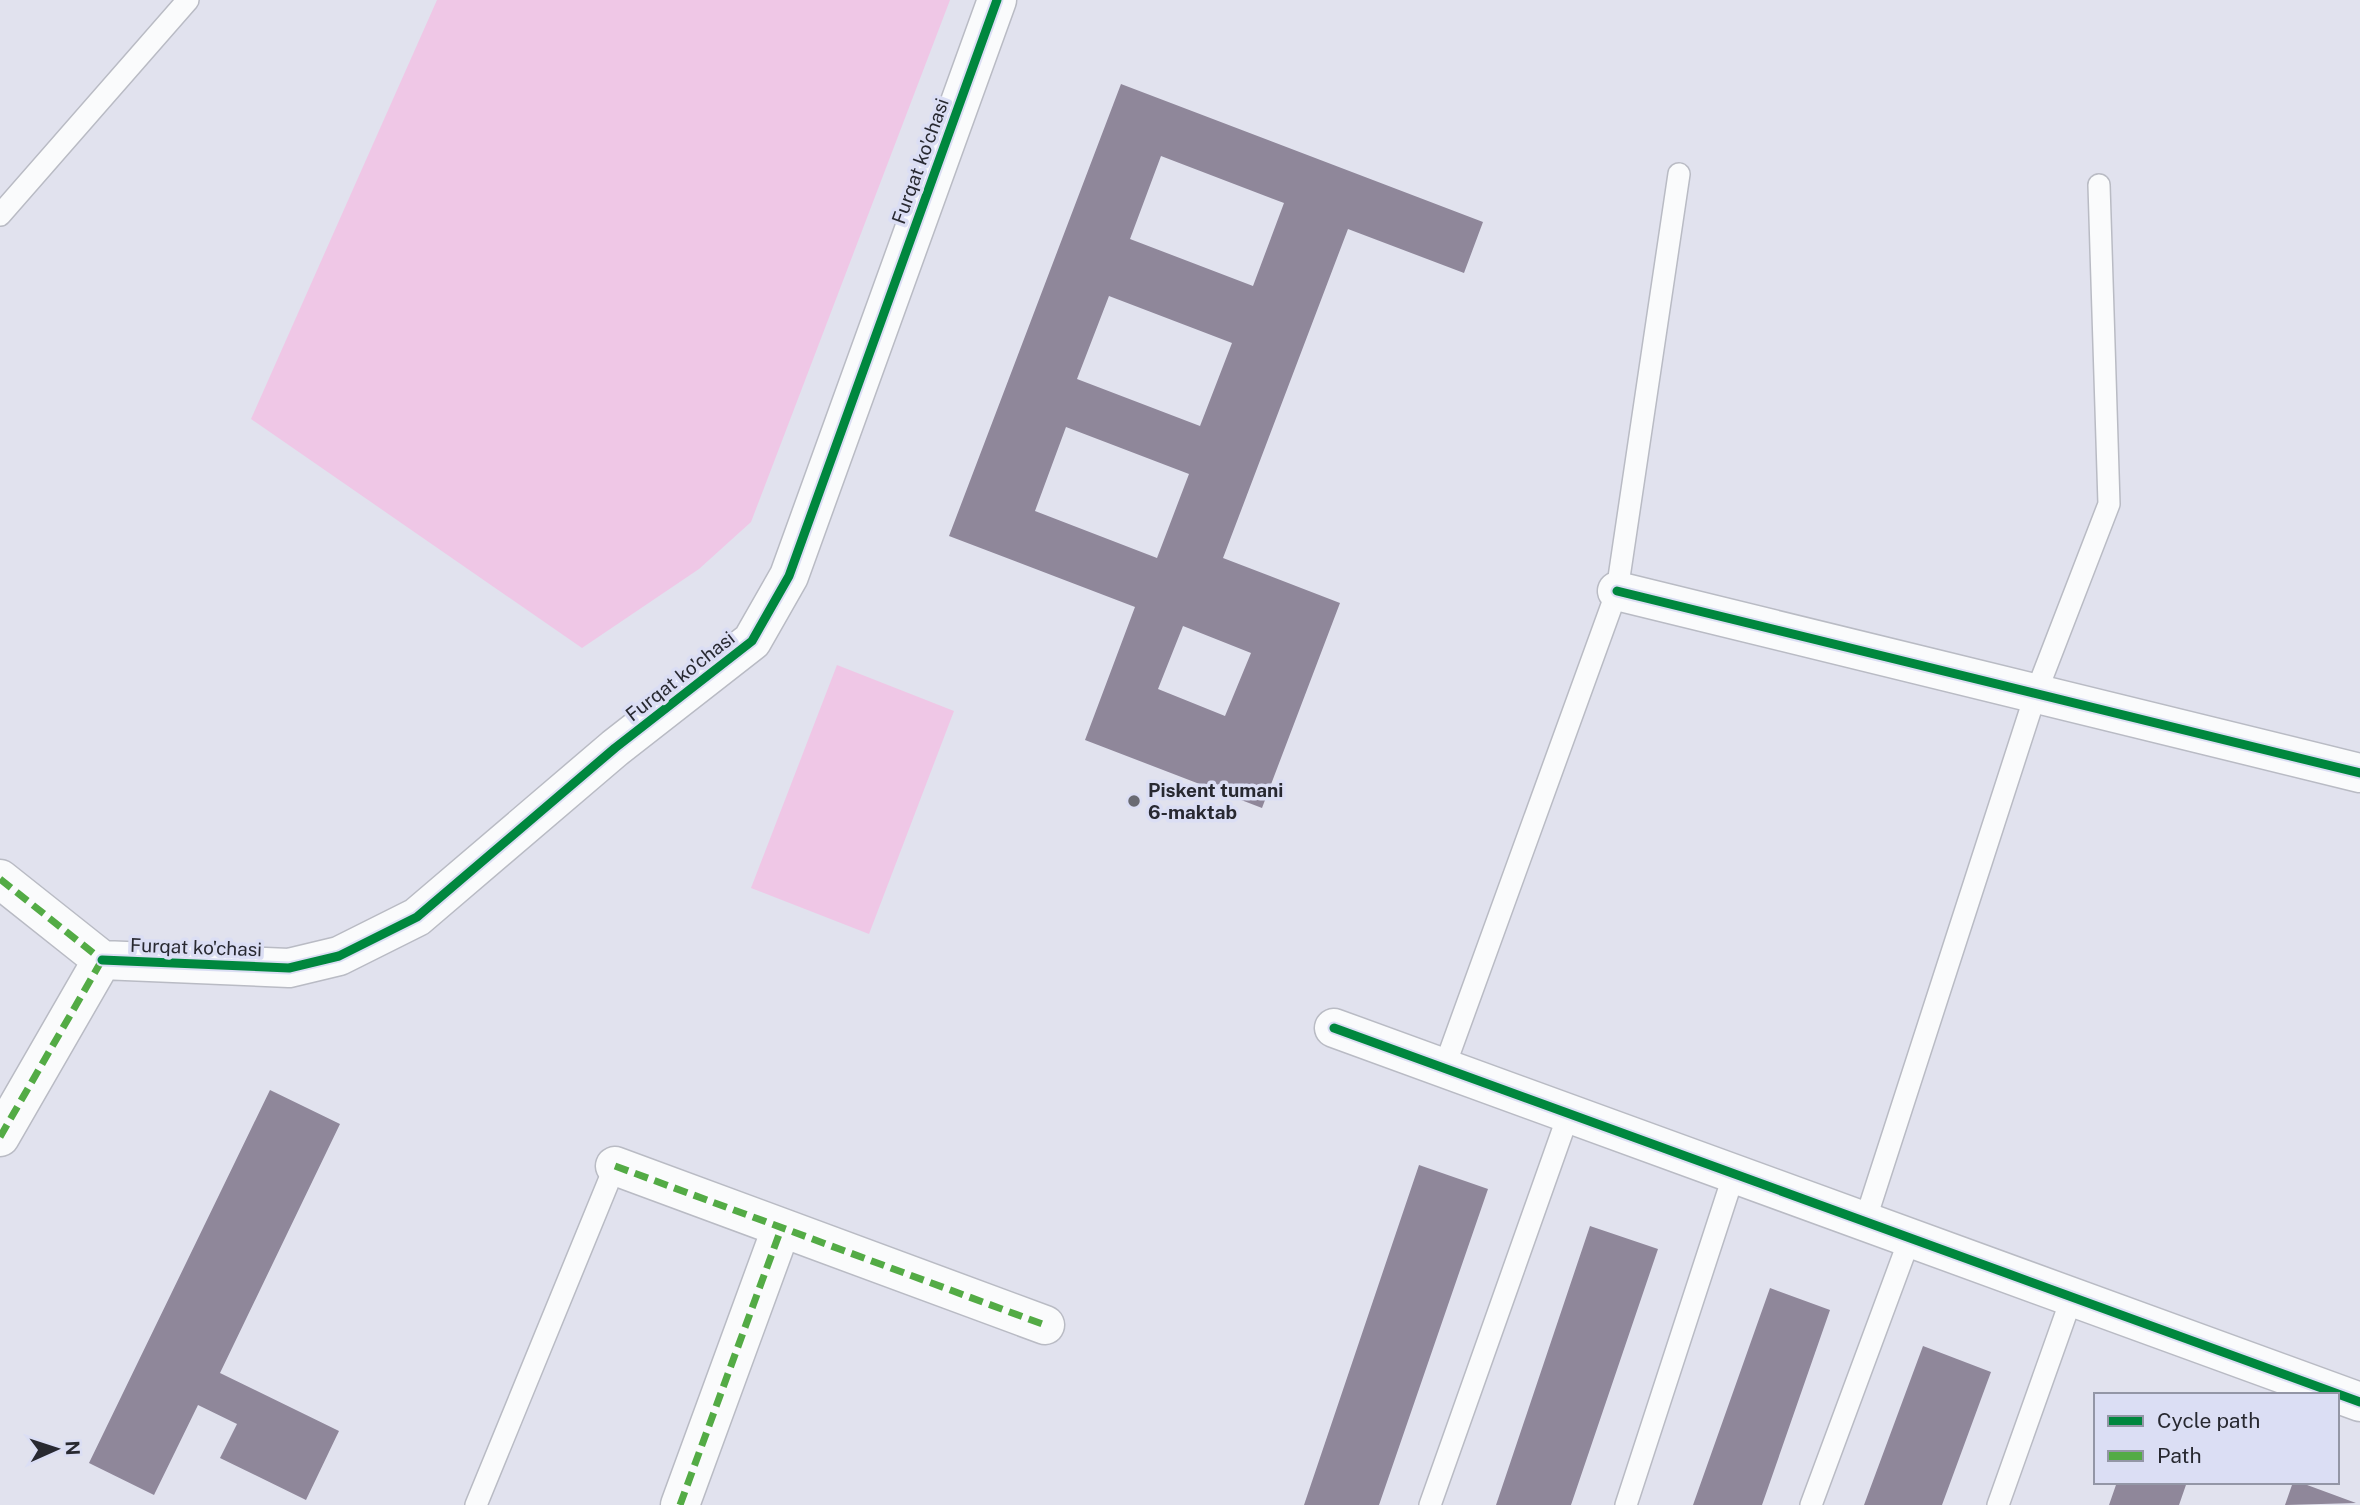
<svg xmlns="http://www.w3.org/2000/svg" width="2360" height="1505" font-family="'Public Sans',sans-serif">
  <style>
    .green { fill: #efc7e6 }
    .building { fill: #8f879a; fill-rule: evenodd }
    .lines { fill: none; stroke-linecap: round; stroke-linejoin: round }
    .service-casing { stroke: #b9bbc4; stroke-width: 24 }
    .minor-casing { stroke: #b9bbc4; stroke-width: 41 }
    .service { stroke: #fafbfc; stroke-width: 21 }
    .minor { stroke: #fafbfc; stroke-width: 38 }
    .quiet { stroke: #53ab45; stroke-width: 7; stroke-dasharray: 14 7; stroke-linecap: butt }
    .cycleway-casing { stroke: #dbdef4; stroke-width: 13 }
    .cycleway { stroke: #00873e; stroke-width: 9 }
    .poi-dot { fill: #696a73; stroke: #dbdef4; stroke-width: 2.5 }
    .labels { text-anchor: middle; stroke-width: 7; stroke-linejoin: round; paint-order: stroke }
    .street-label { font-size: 19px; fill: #282931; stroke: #dbdef4 }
    .poi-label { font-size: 19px; font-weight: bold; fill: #282931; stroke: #dbdef4; text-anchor: start }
  </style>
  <rect width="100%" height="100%" fill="#e1e2ee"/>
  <path class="green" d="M437 0H950L751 522 699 569 582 648 251 419Z
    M837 665 954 711 869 934 751 888Z"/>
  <path class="building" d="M1121 84 1483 222 1464 273 1348 229 1223 558 1340 603 1262 808 1085 740 1135 607 949 536ZM1161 156 1284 203 1253 286 1130 239ZM1109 296 1232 343 1200 426 1077 379ZM1066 427 1189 474 1157 558 1035 511ZM1183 626 1251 653 1225 716 1158 689Z
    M270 1090 340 1124 220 1373 339 1431 306 1500 220 1458 237 1424 198 1405 154 1495 89 1463Z
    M1419 1165 1488 1189 1379 1505H1304Z
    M1590 1226 1658 1249 1571 1505H1496Z
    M1770 1288 1830 1310 1762 1505H1693Z
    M1923 1346 1991 1372 1942 1505H1864Z
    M2117 1482H2187L2179 1505H2109Z
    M2293 1482H2299L2356 1503 2285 1505Z"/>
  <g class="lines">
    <g class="service-casing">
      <path id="service" d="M0 215 188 0
        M1444 1068 1617 591 1679 174
        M1865 1221 2036 693 2109 504 2099 185
        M476 1505 615 1166
        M1430 1505 1569 1113
        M1626 1505 1734 1174
        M1811 1505 1910 1238
        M1998 1505 2072 1297"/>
    </g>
    <g class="minor-casing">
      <path id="minor" d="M1617 591 2360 773
        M0 879 102 960
        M102 960 289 968 339 956 417 917 615 748 752 641 789 576 997 0
        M1334 1028 2360 1402
        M0 1137 102 960
        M615 1166 1045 1325
        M680 1505 781 1229"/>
    </g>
    <use href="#service" class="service"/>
    <use href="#minor" class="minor"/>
    <path class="quiet" d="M0 879 102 960
      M0 1137 102 960
      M615 1166 1045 1325
      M680 1505 781 1229"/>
    <g class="cycleway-casing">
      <path id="cycleway" d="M1617 591 2360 773
        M102 960 289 968 339 956 417 917 615 748 752 641 789 576 997 0
        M1334 1028 2360 1402"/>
    </g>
    <use href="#cycleway" class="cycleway"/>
  </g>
  <circle class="poi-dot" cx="1134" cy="801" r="7"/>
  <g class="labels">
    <g class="street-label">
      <text transform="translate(920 161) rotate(-70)" y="7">Furqat ko'chasi</text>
      <text transform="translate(680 676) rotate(-38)" y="7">Furqat ko'chasi</text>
      <text transform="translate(196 947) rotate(2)" y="7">Furqat ko'chasi</text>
    </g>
    <g class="poi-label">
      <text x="1148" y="797">Piskent tumani<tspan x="1148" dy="22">6-maktab</tspan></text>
    </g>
  </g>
  <rect x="2094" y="1393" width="245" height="91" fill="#dbdef4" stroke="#9396a6" stroke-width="2"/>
  <rect x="2108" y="1416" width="35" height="10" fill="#00873e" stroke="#9396a6" stroke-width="2"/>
  <text x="2157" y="1428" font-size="21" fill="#282931">Cycle path</text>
  <rect x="2108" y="1451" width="35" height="10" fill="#53ab45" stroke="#9396a6" stroke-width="2"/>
  <text x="2157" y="1463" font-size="21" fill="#282931">Path</text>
  <g transform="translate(56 1449) rotate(87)" stroke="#dbdef4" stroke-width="5" paint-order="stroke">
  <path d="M0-5L12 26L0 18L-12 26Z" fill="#282931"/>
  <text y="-10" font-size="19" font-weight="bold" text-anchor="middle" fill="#282931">N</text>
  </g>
</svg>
